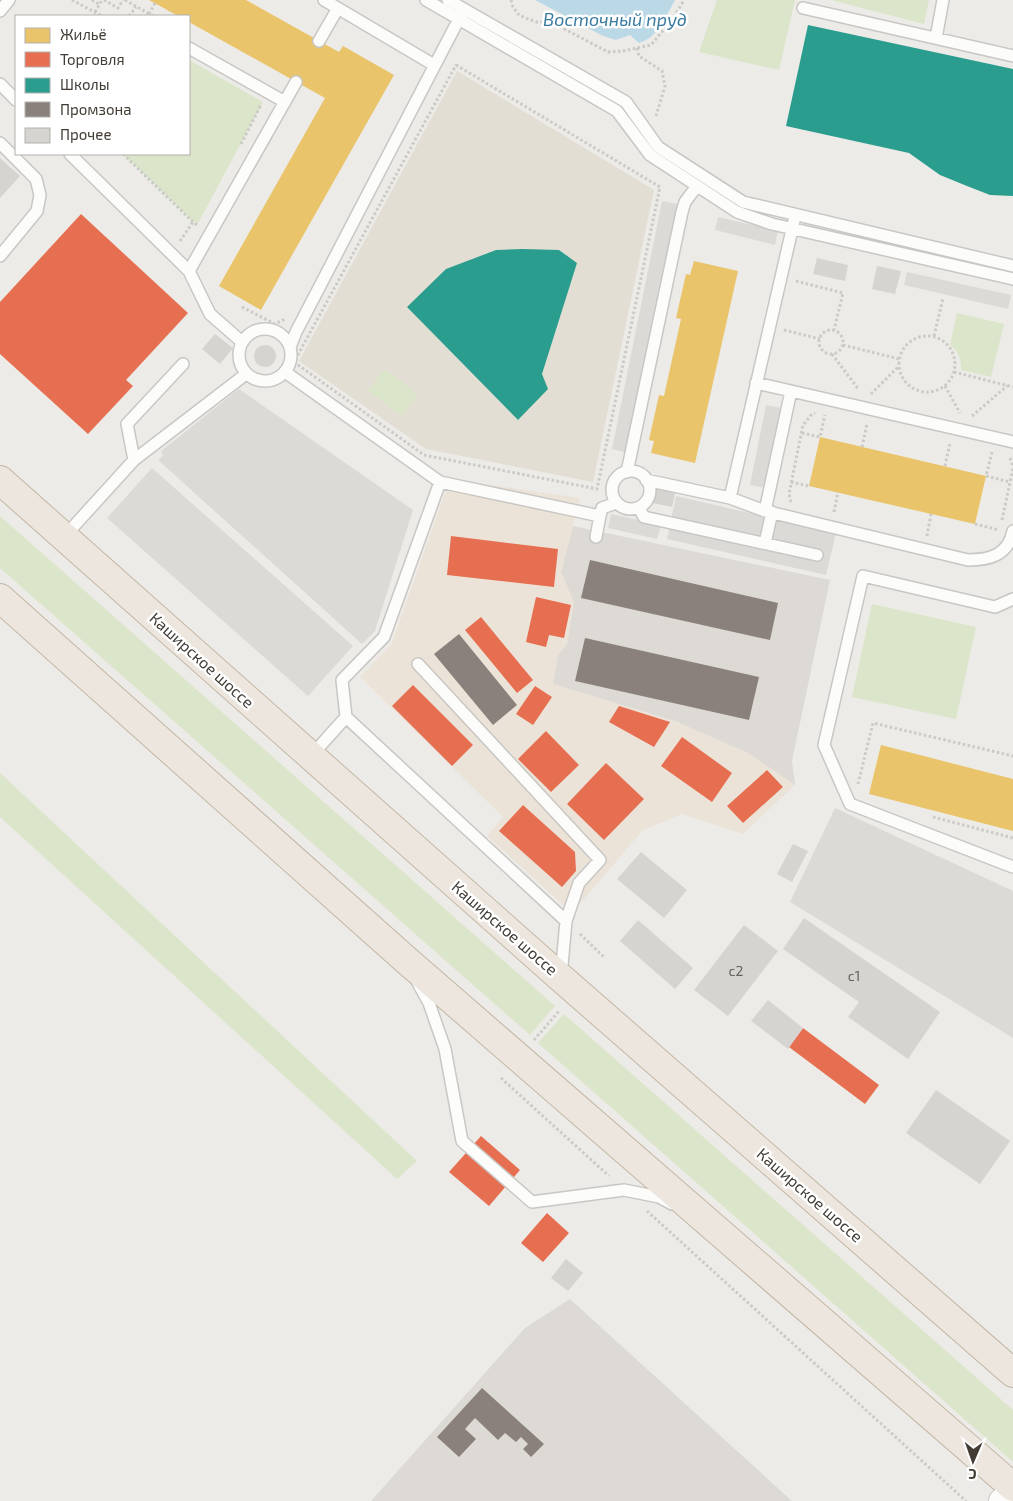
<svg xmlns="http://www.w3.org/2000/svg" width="1013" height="1501" font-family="'Exo 2',sans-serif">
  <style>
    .commercial { fill: #ece3d8 }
    .industrial { fill: #dddad5 }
    .education { fill: #e3ded3 }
    .green { fill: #dbe5c9 }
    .parking { fill: #dcdad7 }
    .water { fill: #bbd8e7 }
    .homes { fill: #e9c46a }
    .shops { fill: #e76f51 }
    .schools { fill: #2a9d8f }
    .industry { fill: #8a817c }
    .building { fill: #d6d4d0 }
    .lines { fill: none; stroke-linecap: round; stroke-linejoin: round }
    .service-casing { stroke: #c9c7c3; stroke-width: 14 }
    .minor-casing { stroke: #c9c7c3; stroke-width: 26 }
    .trunk-casing { stroke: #c2b6a5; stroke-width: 30 }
    .path { stroke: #cbcac6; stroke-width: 3; stroke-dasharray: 2.5 2.5; stroke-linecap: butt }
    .service { stroke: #fcfcfb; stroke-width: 11 }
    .minor { stroke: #fcfcfb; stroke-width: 24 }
    .trunk { stroke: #ece6de; stroke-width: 28 }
    .labels { text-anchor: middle; stroke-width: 5; stroke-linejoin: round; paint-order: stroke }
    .number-label { font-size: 14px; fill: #68635c }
    .street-label { font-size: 16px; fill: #423c35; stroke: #fff }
    .water-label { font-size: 18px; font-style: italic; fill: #3a7ba1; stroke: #fff }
  </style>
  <rect width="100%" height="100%" fill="#edebe7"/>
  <path class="commercial" d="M450 479 580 498 561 572 575 602 567 644 558 655 553 684 675 721 748 753 795 785 743 834 682 814 643 830 572 913 487 836 503 817 360 677 391 645Z"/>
  <path class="industrial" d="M573 526 830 580 792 761 795 785 748 753 675 721 553 684 558 655 567 644 574 602 561 572Z
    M570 1299 792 1501H371L525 1328Z"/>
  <path class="education" d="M457 71 654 190 593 482 426 449 299 361Z"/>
  <path class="green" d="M717 0H795L779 70 699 52Z
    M831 0H929L924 24Z
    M189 60 263 102 197 225 123 154H189Z
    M957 313 1004 324 991 377 961 370C961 358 959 352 950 345Z
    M384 369 418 394 402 416 368 391Z
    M0 516 555 1006 530 1035 0 568Z
    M872 604 976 627 956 719 852 697Z
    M0 773 417 1161 397 1179 0 817Z
    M564 1014 1013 1410V1462L538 1043Z"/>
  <path class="parking" d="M662 201 677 204 627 453 612 449Z
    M718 217 778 231 775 245 715 230Z
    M907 272 1011 295 1008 309 904 285Z
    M239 389 413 510 375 631 362 644 158 460 163 456 161 451Z
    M766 405 781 408 765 488 750 485Z
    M152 468 353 646 308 696 107 518Z
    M676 496 836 533 826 575 667 539Z
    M611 514 661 525 657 539 608 528Z
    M835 808 1013 891V1038L790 902Z"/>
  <path class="water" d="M535 0H675C666 16 658 38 639 43L630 35 616 40 603 36Z"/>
  <path class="homes" d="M149 0H246L339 52 343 46 394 75 261 310 219 286 325 98 189 22V16H178Z
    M694 261 738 271 695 463 651 453 654 441 649 440 659 395 664 396 681 319 676 318 686 274 690 275Z
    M820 437 986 476 975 524 809 486Z
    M881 745 1013 779V831L869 794Z"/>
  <path class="shops" d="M81 214 188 313 126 380 133 386 88 434 0 354V302Z
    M451 536 558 549 554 587 447 575Z
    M536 597 571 605 564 638 549 635 546 647 526 642Z
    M481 617 533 680 517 693 465 630Z
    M413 685 473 745 452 766 392 706Z
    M535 686 552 697 533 725 516 714Z
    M619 706 670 722 654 747 609 722Z
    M546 731 579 765 551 792 518 759Z
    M682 737 732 773 712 802 661 766Z
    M606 763 644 799 604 840 567 804Z
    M767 770 783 787 743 823 727 806Z
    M523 805 575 852 576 871 562 887 499 831Z
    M803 1028 879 1085 865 1104 789 1047Z
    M481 1136 520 1170 489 1206 449 1172Z
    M547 1213 569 1233 543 1262 521 1243Z"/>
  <path class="schools" d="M808 25 1013 69V196L990 195 967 186 940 175 909 153 786 126Z
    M522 249 559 250 577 263 542 374 548 389 518 420 407 307 446 269 496 250Z"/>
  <path class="industry" d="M590 560 778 603 770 640 581 598Z
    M459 634 517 705 493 725 434 654Z
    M585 638 759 677 749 720 575 681Z
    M482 1388 544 1444 531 1457 523 1449 528 1444 521 1437 516 1442 505 1433 498 1440 475 1418 465 1429 476 1439 459 1457 437 1437Z"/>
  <path class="building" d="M0 158 20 176 0 198Z
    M817 258 848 265 845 281 813 274Z
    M877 266 901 271 895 294 872 289Z
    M215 334 233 348 220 364 202 349Z
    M254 356a11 11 0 1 1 22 0a11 11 0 1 1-22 0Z
    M657 484 676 489 672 507 653 503Z
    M793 844 808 851 792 882 777 874Z
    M641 852 687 890 664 918 617 879Z
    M804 918 940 1012 908 1059 848 1017 859 1002 783 949Z
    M638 920 693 968 675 989 620 941Z
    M744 925 778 951 728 1016 694 990Z
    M768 1000 803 1028 788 1049 751 1021Z
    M936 1090 1010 1141 980 1184 906 1133Z
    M566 1259 583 1273 568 1291 551 1278Z"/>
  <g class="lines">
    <g class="service-casing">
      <path id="service" d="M324 0 434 65
        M426 0 617 111 650 155 737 212 772 224 1013 279
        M448 0 626 102 658 147 743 202 1013 266
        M803 8 1013 56
        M0 11 9 0
        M936 38 943 0
        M319 41 338 8
        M189 48 285 102
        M0 84 16 100
        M0 143 36 179 40 195 37 211 0 256
        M70 154 189 271 210 314 242 342
        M189 271 296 82
        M239 355a26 26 0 1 1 52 0a26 26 0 1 1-52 0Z
        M290 347 296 332 462 13
        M285 372 440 482 384 637 342 680 346 717 566 921
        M756 383 791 391
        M1013 442 791 391 765 511 968 560C990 560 1008 555 1013 531
        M134 460 127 424 183 364
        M612 490a19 19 0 1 1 38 0a19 19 0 1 1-38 0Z
        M627 472 682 212 685 202 697 186
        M646 480 730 498 765 511
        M440 482 600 516 602 508 616 503
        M730 498 794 221
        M639 508 644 517 817 555
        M64 537 134 460 246 374
        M596 537 600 516
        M765 543 772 512
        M1013 599 995 607 863 576 824 745 850 804 1013 867
        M418 664 600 860 579 883 566 921 561 976
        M311 756 346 717
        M417 981 429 1003 445 1049 462 1141 532 1202 624 1190 659 1197 672 1204"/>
    </g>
    <g class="minor-casing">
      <path id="minor" d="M1001 1501 1013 1489"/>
    </g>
    <g class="trunk-casing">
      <path id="trunk" d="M0 480 561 978 1013 1373
        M0 598 405 959 1013 1487"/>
    </g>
    <path class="path" d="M72 0 102 16
      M92 0 99 4
      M104 0 118 8 123 0
      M125 0 153 16
      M511 0 513 7 518 14 525 18 537 22H551L608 52 623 51 651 45 674 17 684 0
      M95 12 102 0
      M149 14 155 3
      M129 16 136 7
      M637 48 639 56 662 71 665 86 656 116
      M456 65 660 187 597 489 424 455 294 362Z
      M241 144 261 105
      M123 154 193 222 197 225V224
      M180 241 193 222
      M796 281 843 293 834 330
      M242 307 275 324 285 319
      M819 342a12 12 0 1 1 24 0a12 12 0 1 1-24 0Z
      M784 330 820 339
      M899 364a28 28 0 1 1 56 0a28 28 0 1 1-56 0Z
      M934 336 943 298
      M843 345 899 359
      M832 354 859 390
      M954 372 1013 387
      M945 386 960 413
      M871 394 899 366
      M972 416 1007 386
      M802 433 820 437 825 415
      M862 447 867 424
      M992 452 986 476 1010 482
      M1010 458 1013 466
      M945 466 950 443
      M791 482 809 486
      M791 502 789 494 803 425 812 414 815 413
      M834 512 838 492
      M1002 520 1013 468
      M975 524 999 530
      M927 536 931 514
      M858 784 873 723 1013 756
      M933 817 1013 838
      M580 934 605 958
      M534 1040 560 1010
      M501 1078 609 1176
      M647 1211 966 1501"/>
    <use href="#service" class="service"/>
    <use href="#minor" class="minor"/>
    <use href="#trunk" class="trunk"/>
  </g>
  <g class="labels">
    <g class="number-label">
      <text x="736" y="976">с2</text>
      <text x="854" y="981">с1</text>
    </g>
    <g class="street-label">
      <text transform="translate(202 660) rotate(42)" y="6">Каширское шоссе</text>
      <text transform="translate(505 928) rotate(41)" y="6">Каширское шоссе</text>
      <text transform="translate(810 1195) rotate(41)" y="6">Каширское шоссе</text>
    </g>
    <g class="water-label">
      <text x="615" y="26">Восточный пруд</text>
    </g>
  </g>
  <rect x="15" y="15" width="175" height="140" fill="#ffffff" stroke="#b3b1ae"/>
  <rect x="25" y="28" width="25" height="15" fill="#e9c46a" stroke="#b3b1ae"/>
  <text x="60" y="40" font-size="15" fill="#423c35">Жильё</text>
  <rect x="25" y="52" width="25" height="15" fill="#e76f51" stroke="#b3b1ae"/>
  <text x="60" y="65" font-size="15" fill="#423c35">Торговля</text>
  <rect x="25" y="78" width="25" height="15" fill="#2a9d8f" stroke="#b3b1ae"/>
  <text x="60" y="90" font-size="15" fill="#423c35">Школы</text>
  <rect x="25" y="102" width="25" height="15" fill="#8a817c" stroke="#b3b1ae"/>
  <text x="60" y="115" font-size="15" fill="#423c35">Промзона</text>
  <rect x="25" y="128" width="25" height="15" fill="#d6d4d0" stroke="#b3b1ae"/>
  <text x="60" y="140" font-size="15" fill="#423c35">Прочее</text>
  <g transform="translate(973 1461) rotate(182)" stroke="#ffffff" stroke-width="4" paint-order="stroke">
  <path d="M0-4L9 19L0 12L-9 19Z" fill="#423c35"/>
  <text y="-8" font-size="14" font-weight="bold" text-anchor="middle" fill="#423c35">С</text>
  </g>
</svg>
